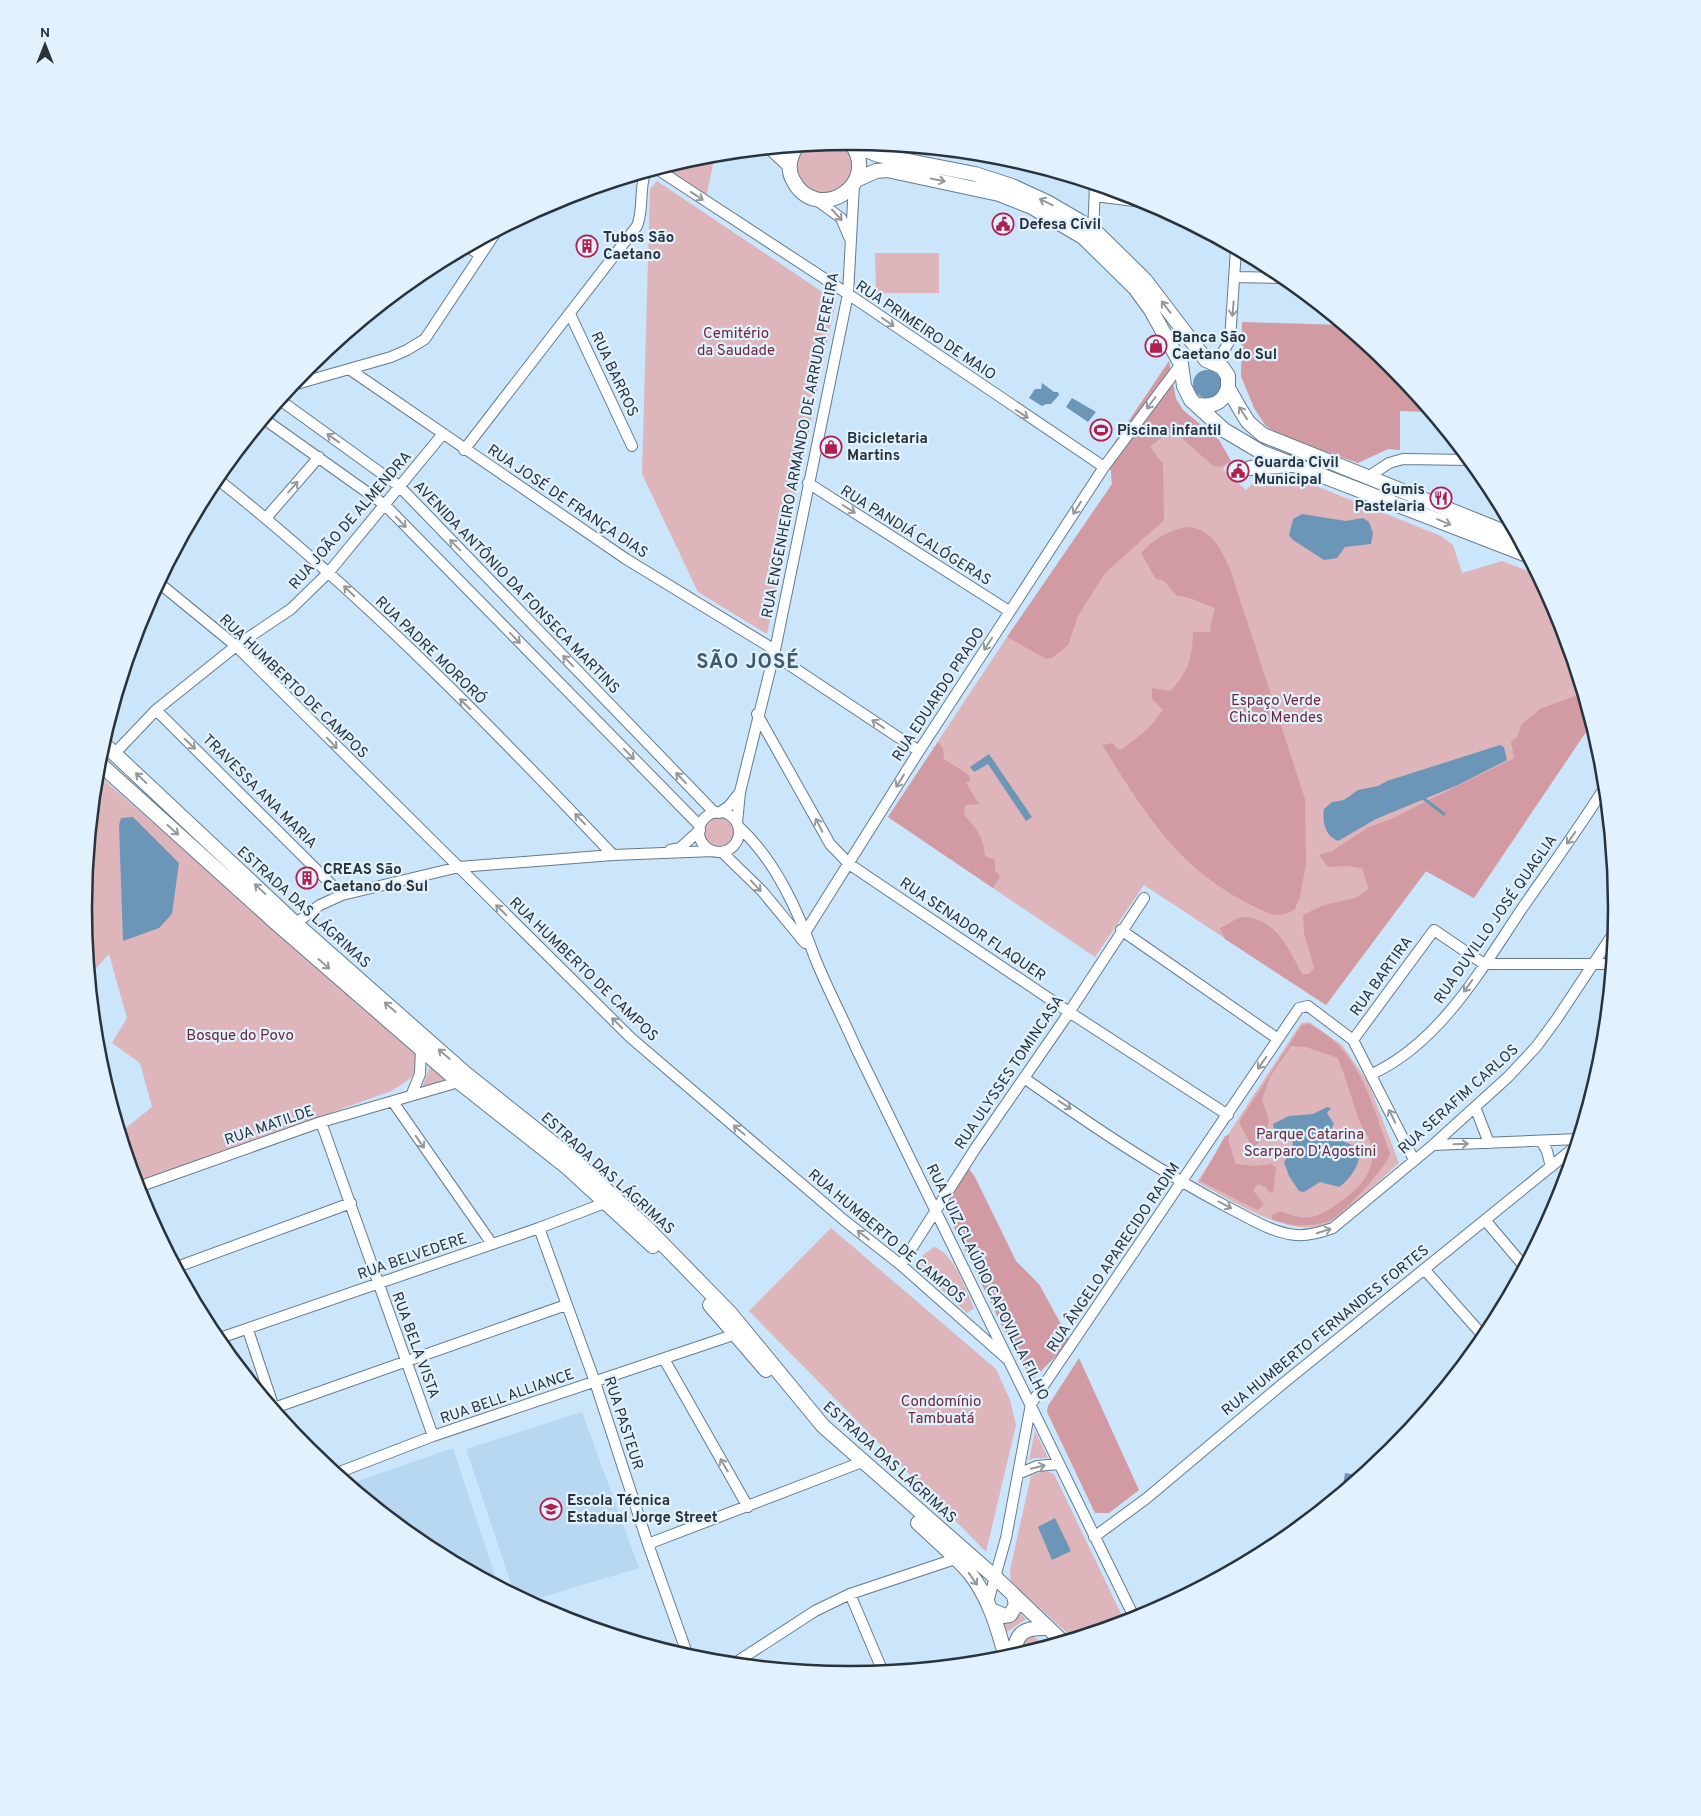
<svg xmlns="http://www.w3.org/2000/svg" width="1701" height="1816" font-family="Overpass,sans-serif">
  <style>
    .built { fill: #b8d8f2 }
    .green { fill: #ddb5ba }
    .forest { fill: #d29aa2 }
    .water { fill: #6c96b8 }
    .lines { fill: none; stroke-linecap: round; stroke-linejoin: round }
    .stream { stroke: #6c96b8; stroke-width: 3 }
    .minor-casing { stroke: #647b8f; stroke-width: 12 }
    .major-casing { stroke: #647b8f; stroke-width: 16 }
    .minor { stroke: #fff; stroke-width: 10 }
    .major { stroke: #fff; stroke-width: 14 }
    .oneway { stroke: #94999d }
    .labels { text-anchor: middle; stroke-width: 4.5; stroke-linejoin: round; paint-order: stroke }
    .poi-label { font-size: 15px; font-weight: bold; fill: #29333b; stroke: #e1f1fe; text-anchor: start }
    .street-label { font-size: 15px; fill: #29333b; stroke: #e1f1fe }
    .park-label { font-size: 15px; fill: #6e2939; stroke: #e1f1fe }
    .district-label { font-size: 20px; font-weight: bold; letter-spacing: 1px; fill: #42596c; stroke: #e1f1fe }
    .rim { fill: none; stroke: #29333b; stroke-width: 2.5 }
  </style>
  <rect width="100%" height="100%" fill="#cbe5fb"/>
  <path class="built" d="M582 1412 639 1568 529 1601 514 1593 466 1449Z
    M453 1448 498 1585 424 1545 349 1484Z"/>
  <path class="green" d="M839 142C875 170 829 214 806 187 803 183 799 180 797 174 794 163 798 154 805 146Z
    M715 155 706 198 660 169 701 156Z
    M657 181 836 301 767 634 698 592 642 474 650 189Z
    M875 253H939V293H876Z
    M1169 361 1176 399 1183 410 1219 440 1231 461 1223 469 1246 490C1264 472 1265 474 1291 476L1441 536 1453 545 1462 573 1502 561 1538 575 1559 615 1592 723 1474 898 1426 871 1326 1005 1144 885 1095 957 888 817 1007 637 1112 485 1111 471 1104 458Z
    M97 774 417 1051C418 1076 412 1079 391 1091L136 1183 121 1132 152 1107 140 1063 112 1043 127 1018 109 954 90 975 84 908Z
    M704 833a15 15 0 1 1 30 0a15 15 0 1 1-30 0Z
    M1309 1022 1342 1045 1368 1082 1399 1163C1378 1181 1355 1206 1332 1221 1295 1244 1231 1199 1197 1182L1301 1023Z
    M431 1063 449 1079 422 1088Z
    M831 1228 996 1369 1010 1400 1016 1425 986 1552 749 1311Z
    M934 1247C955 1254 965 1289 974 1308L967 1313 922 1271 920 1266 923 1255Z
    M1035 1431 1048 1458H1035L1029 1460Z
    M1044 1470 1054 1474 1125 1622 1073 1638 1011 1582 1010 1570 1031 1476Z
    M1019 1612 1026 1619 1007 1632 1003 1623Z
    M1029 1632 1045 1646 1019 1654 1017 1643Z"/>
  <path class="forest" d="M1242 322 1343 325 1393 366 1430 412 1400 411V450L1388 449 1358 463 1279 435 1265 425 1254 408 1241 376Z
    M1169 361 1176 399 1183 410 1219 440 1231 461 1220 467 1213 466 1174 431 1162 437 1150 447 1163 464 1164 520 1105 573 1078 616 1068 645 1052 658 1046 659 1007 637 1112 484 1111 471 1104 458Z
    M1189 527C1213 530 1221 550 1230 569L1305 799 1306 865 1300 896 1295 909C1279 921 1265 912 1249 904 1176 867 1144 811 1102 745L1113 743 1117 749H1122L1149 728 1163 710 1152 699V688L1171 691C1189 669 1192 660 1193 632H1211L1210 628 1215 608C1203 604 1190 596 1177 596L1163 580 1156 579 1141 553C1154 539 1170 529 1189 527Z
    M1583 693 1592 723 1474 898 1426 871 1326 1005 1225 939 1220 928C1227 925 1237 917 1244 917 1276 918 1289 950 1302 974H1309L1314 968 1304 933 1303 915 1324 905 1356 898 1369 889 1362 868 1346 866 1328 867 1319 855 1332 851 1369 827 1391 819 1514 758 1511 742 1517 737 1521 725 1540 709Z
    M938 742 943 748 944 759 969 775 970 781 966 783 979 804 965 805 964 815C976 827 984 838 985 856L995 860V871L1000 876 993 888 888 817Z
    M1309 1024C1361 1050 1371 1103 1390 1153 1387 1168 1343 1214 1329 1221 1311 1228 1289 1226 1272 1219V1215L1280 1211C1305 1221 1314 1220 1336 1205 1357 1190 1378 1172 1371 1144 1368 1135 1362 1128 1359 1120 1352 1099 1346 1079 1338 1058L1306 1047 1291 1046 1270 1077 1262 1099 1269 1120 1267 1131 1255 1147 1251 1145 1239 1122 1302 1025Z
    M1229 1135V1143L1236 1164 1255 1166 1272 1164 1276 1168 1273 1192 1270 1193 1266 1187 1258 1184 1253 1190 1264 1205 1257 1210 1200 1181 1225 1136Z
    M968 1167 975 1177 1016 1261 1039 1284 1069 1339 1061 1351 1032 1380 1003 1328 945 1209Z
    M1079 1358 1139 1490 1109 1513H1095L1047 1412 1048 1406Z"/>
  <path class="water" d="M1193 384a14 14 0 1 1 28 0a14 14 0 1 1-28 0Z
    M1042 383 1054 392H1058L1059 395 1051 404H1046L1042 406 1029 398 1035 389H1041Z
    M1072 398 1096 412 1088 422 1066 407Z
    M1101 423 1108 427 1101 439 1093 434Z
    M1302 514 1346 521 1363 518 1369 522 1373 533 1371 544 1345 547 1337 558 1324 560 1293 540 1289 535 1293 519Z
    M1500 745 1504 747 1507 760 1458 785 1376 819 1338 841C1325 836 1322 821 1324 809L1332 802 1344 800 1358 790 1378 786 1387 781Z
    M989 754 1032 817 1026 821 988 764 974 772 970 767Z
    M133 817 179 863 172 914 159 928 123 941 119 825 121 818Z
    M1327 1107 1331 1108 1327 1113 1334 1124 1331 1129 1334 1137C1340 1141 1350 1143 1355 1147 1367 1157 1349 1181 1339 1187L1320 1182 1304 1192 1299 1191 1289 1176 1284 1162 1291 1152 1293 1142 1285 1137 1275 1135 1273 1124 1289 1116 1313 1114Z
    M1345 1473 1362 1476 1342 1491Z
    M1055 1518 1071 1551 1052 1560 1038 1527Z"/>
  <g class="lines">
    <path class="stream" d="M1423 798 1444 814"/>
    <g class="minor-casing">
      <path id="minor" d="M657 169 848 294 1104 467
        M1095 196 1150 203
        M815 199 841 218 849 237
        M1093 234 1095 185
        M468 247 480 255
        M1235 277 1285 278
        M570 314 632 446
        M1213 362 1223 352 1230 340 1236 249
        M349 369 626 559 775 650
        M293 385 391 357 407 350 425 339 496 232
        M280 400 399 486 715 813
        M264 419 385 505 700 826
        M464 450 637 226C644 209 639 190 645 173
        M1368 477 1389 463 1403 459 1470 460
        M216 478C359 591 488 723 613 855
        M808 483 1009 611
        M266 518 319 457
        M159 583 236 646 631 1038 845 1221 901 1265 1006 1358
        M773 654 919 751
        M156 710 342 895
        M757 714 830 844 849 864 1069 1012 1228 1115
        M115 753 156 710 236 646 291 609 329 572 442 435
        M699 832a20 20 0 1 1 40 0a20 20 0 1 1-40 0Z
        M719 813 729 806 740 792
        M737 823 740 792 775 650 848 294 854 184
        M739 827C776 861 798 911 815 958 827 988 843 1018 856 1048L1135 1619
        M670 850 680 848 700 830
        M722 852 762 891 805 943
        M291 927 320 905 342 895 459 867 613 855 714 851
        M1121 930 1278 1039
        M801 939 919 751 1104 467 1181 364
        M1353 1040 1434 930 1484 964H1612
        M1372 1074C1441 1042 1482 968 1523 907 1551 867 1579 828 1605 787
        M1024 1078C1091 1125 1160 1172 1233 1210 1253 1220 1273 1233 1296 1235 1309 1236 1322 1232 1333 1228L1433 1145 1508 1077 1536 1047 1556 1020 1615 931
        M411 1096 420 1074 421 1048
        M393 1102 492 1244
        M1475 1107 1489 1143
        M321 1122 433 1436
        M1541 1141 1547 1151 1551 1167
        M1433 1145 1578 1139
        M142 1186 143 1204
        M138 1187 321 1122 462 1081
        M1485 1220 1524 1266
        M539 1228 595 1382 648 1544 688 1656
        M901 1265 975 1149 1064 1020 1144 898
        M177 1267 351 1203
        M1424 1269 1485 1338
        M248 1330 274 1408
        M217 1339 539 1228 610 1201
        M664 1359 748 1507
        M274 1408 566 1305
        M337 1473 433 1436 742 1332
        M1018 1474 1037 1466 1059 1464
        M1094 1537 1147 1498 1280 1386 1575 1147
        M648 1544 862 1462
        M850 1594 883 1672
        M988 1602 1006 1538 1031 1404 1299 1008 1308 1006 1353 1040 1414 1160
        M735 1663 815 1611 850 1594 955 1559"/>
    </g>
    <g class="major-casing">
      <path id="major" d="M852 144 878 155 975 174 1012 186 1047 202 1093 229 1145 280 1206 360 1222 367 1228 376V388L1240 409 1248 422 1263 435 1517 537
        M796 147C790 157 787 169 793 180 816 225 882 186 851 143
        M772 149 789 165
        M856 180 876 171 887 170 999 194 1032 207 1083 237 1135 288 1151 310 1181 364 1184 386 1191 400 1224 430 1261 452 1527 555
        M1198 405C1213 407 1223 403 1228 388
        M1250 468 1292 465
        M103 743 295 923 466 1074 573 1159 645 1226 730 1313 823 1426 996 1578 1062 1641
        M98 762 274 921 459 1082 568 1168 653 1246
        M710 1305 766 1370
        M918 1523C935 1539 954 1555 969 1572 989 1597 998 1628 1006 1658
        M991 1610 1005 1616 1010 1615 1016 1605 1014 1596
        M1014 1656C1015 1632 1025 1627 1048 1628"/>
    </g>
    <use href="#minor" class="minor"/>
    <use href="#major" class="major"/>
  </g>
  <defs><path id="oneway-shaft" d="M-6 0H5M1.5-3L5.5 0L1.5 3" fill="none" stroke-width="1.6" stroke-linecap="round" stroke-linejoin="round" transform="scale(1.25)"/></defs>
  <g class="oneway">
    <use href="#oneway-shaft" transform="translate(938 180) rotate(12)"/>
    <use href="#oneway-shaft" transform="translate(697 196) rotate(33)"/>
    <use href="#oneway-shaft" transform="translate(1046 202) rotate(-153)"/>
    <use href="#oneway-shaft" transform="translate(837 215) rotate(47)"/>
    <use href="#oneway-shaft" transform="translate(1166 307) rotate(-128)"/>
    <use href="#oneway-shaft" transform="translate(1233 309) rotate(95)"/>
    <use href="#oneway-shaft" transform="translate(888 322) rotate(35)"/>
    <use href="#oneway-shaft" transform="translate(1151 403) rotate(127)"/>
    <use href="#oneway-shaft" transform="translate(1243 413) rotate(-123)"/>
    <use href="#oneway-shaft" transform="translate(1022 414) rotate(33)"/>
    <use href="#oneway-shaft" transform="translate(333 438) rotate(-144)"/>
    <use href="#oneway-shaft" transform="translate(293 487) rotate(-49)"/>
    <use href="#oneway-shaft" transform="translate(1077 508) rotate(122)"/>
    <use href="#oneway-shaft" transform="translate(849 509) rotate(32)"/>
    <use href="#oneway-shaft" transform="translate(401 522) rotate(46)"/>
    <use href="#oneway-shaft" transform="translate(1444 522) rotate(22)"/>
    <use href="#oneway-shaft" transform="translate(455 545) rotate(-134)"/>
    <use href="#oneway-shaft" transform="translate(349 591) rotate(-136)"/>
    <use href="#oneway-shaft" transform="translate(515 638) rotate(46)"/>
    <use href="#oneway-shaft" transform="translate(988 644) rotate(123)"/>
    <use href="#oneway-shaft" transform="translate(568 661) rotate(-134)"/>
    <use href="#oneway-shaft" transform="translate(465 704) rotate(-136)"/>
    <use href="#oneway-shaft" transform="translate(878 724) rotate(-146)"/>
    <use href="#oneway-shaft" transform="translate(332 743) rotate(46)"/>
    <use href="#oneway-shaft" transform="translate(190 744) rotate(44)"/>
    <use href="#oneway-shaft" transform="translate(629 754) rotate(46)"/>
    <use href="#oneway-shaft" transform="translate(141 778) rotate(-137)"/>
    <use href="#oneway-shaft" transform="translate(681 778) rotate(-134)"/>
    <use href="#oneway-shaft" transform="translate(900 781) rotate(122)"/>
    <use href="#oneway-shaft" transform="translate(580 819) rotate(-134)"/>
    <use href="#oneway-shaft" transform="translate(819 825) rotate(-117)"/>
    <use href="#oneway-shaft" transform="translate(173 830) rotate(42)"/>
    <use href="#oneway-shaft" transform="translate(1571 838) rotate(125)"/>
    <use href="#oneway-shaft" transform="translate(756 886) rotate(47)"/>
    <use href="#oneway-shaft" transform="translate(260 889) rotate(-137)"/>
    <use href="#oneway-shaft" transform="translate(501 910) rotate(-135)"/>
    <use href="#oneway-shaft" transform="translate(324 964) rotate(41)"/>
    <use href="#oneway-shaft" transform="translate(1468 986) rotate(125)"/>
    <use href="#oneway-shaft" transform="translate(390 1007) rotate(-139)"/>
    <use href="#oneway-shaft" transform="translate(617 1023) rotate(-135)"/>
    <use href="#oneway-shaft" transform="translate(444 1054) rotate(-139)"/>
    <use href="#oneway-shaft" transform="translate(1262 1063) rotate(125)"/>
    <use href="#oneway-shaft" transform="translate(1065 1105) rotate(33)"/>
    <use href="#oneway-shaft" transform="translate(1392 1116) rotate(-116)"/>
    <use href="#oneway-shaft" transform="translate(739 1130) rotate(-140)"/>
    <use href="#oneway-shaft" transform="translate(420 1142) rotate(55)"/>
    <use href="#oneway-shaft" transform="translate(1461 1144) rotate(-2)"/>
    <use href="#oneway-shaft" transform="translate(1225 1205) rotate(28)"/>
    <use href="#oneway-shaft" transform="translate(1324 1231) rotate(-18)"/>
    <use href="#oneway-shaft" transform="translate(863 1235) rotate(-142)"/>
    <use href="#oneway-shaft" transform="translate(724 1465) rotate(-120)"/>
    <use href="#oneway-shaft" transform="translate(1038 1467) rotate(-14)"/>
    <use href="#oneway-shaft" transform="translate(973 1579) rotate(55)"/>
  </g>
  <defs>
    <g id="civic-ring" transform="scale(1.125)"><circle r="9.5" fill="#e1f1fe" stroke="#b11f4d" stroke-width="1.5"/><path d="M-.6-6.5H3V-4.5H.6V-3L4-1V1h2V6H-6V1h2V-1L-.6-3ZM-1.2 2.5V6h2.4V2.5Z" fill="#b11f4d"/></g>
    <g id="building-ring" transform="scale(1.125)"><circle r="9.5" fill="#e1f1fe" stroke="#b11f4d" stroke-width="1.5"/><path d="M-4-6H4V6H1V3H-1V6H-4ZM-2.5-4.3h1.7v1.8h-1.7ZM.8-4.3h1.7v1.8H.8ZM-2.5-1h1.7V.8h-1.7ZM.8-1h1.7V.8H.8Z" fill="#b11f4d"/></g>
    <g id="shop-ring" transform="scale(1.125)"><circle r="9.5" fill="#e1f1fe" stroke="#b11f4d" stroke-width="1.5"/><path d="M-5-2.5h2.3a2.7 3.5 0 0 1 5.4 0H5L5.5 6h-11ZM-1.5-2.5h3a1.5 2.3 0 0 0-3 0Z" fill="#b11f4d"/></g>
    <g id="stadium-ring" transform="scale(1.125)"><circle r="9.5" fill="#e1f1fe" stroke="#b11f4d" stroke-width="1.5"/><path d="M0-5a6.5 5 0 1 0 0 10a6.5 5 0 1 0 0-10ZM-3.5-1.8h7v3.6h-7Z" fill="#b11f4d"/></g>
    <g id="restaurant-ring" transform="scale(1.125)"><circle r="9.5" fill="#e1f1fe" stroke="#b11f4d" stroke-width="1.5"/><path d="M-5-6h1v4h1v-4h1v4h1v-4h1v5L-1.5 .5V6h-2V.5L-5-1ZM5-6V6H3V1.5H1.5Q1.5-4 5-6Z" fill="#b11f4d"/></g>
    <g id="university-ring" transform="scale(1.125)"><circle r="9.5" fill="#e1f1fe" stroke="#b11f4d" stroke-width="1.5"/><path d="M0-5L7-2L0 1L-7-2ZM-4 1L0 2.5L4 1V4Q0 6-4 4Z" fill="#b11f4d"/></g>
  </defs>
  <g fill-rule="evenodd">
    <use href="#civic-ring" x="1003" y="224"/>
    <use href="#building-ring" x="587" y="246"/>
    <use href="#shop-ring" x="1156" y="346"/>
    <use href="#stadium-ring" x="1101" y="430"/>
    <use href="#shop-ring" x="831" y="447"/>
    <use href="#civic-ring" x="1238" y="471"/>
    <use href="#restaurant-ring" x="1441" y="498"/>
    <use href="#building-ring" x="307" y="878"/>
    <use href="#university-ring" x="551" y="1509"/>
  </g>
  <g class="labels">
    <g class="poi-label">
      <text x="1019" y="229">Defesa Cívil</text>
      <text x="603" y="242">Tubos São<tspan x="603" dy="17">Caetano</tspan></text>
      <text x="1172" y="342">Banca São<tspan x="1172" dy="17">Caetano do Sul</tspan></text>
      <text x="1117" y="435">Piscina infantil</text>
      <text x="847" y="443">Bicicletaria<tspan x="847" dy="17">Martins</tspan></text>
      <text x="1254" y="467">Guarda Civil<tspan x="1254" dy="17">Municipal</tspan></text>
      <text x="1425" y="494" text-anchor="end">Gumis<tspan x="1425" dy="17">Pastelaria</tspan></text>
      <text x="323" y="874">CREAS São<tspan x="323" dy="17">Caetano do Sul</tspan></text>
      <text x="567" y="1505">Escola Técnica<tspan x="567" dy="17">Estadual Jorge Street</tspan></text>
    </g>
    <g class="street-label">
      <text transform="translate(926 330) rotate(34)" y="5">RUA PRIMEIRO DE MAIO</text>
      <text transform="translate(615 374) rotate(65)" y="5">RUA BARROS</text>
      <text transform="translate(800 445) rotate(-79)" y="5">RUA ENGENHEIRO ARMANDO DE ARRUDA PEREIRA</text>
      <text transform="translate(568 501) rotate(34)" y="5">RUA JOSÉ DE FRANÇA DIAS</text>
      <text transform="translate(350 520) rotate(-49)" y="5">RUA JOÃO DE ALMENDRA</text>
      <text transform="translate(916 535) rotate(32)" y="5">RUA PANDIÁ CALÓGERAS</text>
      <text transform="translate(517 587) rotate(46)" y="5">AVENIDA ANTÔNIO DA FONSECA MARTINS</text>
      <text transform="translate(431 650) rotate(44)" y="5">RUA PADRE MORORÓ</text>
      <text transform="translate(294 686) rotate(44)" y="5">RUA HUMBERTO DE CAMPOS</text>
      <text transform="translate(938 694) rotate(-57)" y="5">RUA EDUARDO PRADO</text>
      <text transform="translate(260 791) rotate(45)" y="5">TRAVESSA ANA MARIA</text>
      <text transform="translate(304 907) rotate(42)" y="5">ESTRADA DAS LÁGRIMAS</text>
      <text transform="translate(1495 919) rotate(-55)" y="5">RUA DUVILLO JOSÉ QUAGLIA</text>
      <text transform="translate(973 929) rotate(34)" y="5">RUA SENADOR FLAQUER</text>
      <text transform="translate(584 969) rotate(44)" y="5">RUA HUMBERTO DE CAMPOS</text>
      <text transform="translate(1381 976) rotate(-54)" y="5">RUA BARTIRA</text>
      <text transform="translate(1009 1072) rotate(-56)" y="5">RUA ULYSSES TOMINCASA</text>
      <text transform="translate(1458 1099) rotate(-42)" y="5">RUA SERAFIM CARLOS</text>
      <text transform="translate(269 1125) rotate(-19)" y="5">RUA MATILDE</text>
      <text transform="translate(608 1173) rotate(42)" y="5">ESTRADA DAS LÁGRIMAS</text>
      <text transform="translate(887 1236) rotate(40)" y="5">RUA HUMBERTO DE CAMPOS</text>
      <text transform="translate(412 1256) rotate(-19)" y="5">RUA BELVEDERE</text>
      <text transform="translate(1113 1257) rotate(-56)" y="5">RUA ÂNGELO APARECIDO RADIM</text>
      <text transform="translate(988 1282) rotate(64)" y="5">RUA LUIZ CLAÚDIO CAPOVILLA FILHO</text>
      <text transform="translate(1325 1330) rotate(-39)" y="5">RUA HUMBERTO FERNANDES FORTES</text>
      <text transform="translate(416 1345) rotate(70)" y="5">RUA BELA VISTA</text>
      <text transform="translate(507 1396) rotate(-19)" y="5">RUA BELL ALLIANCE</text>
      <text transform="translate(624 1423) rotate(72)" y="5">RUA PASTEUR</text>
      <text transform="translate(890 1462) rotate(42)" y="5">ESTRADA DAS LÁGRIMAS</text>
    </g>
    <g class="park-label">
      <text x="736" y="338">Cemitério<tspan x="736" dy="17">da Saudade</tspan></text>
      <text x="1276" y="705">Espaço Verde<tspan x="1276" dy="17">Chico Mendes</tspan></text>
      <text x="240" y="1040">Bosque do Povo</text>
      <text x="1310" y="1139">Parque Catarina<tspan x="1310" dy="17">Scarparo D'Agostini</tspan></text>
      <text x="941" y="1406">Condomínio<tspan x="941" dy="17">Tambuatá</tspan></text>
    </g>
    <g class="district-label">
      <text x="748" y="668">SÃO JOSÉ</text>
    </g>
  </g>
  <path d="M0 0H1701V1816H0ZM92 908a758 758 0 1 1 1516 0a758 758 0 1 1-1516 0Z" fill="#e1f1fe" fill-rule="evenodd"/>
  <path class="rim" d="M92 908a758 758 0 1 1 1516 0a758 758 0 1 1-1516 0Z"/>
  <g transform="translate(45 45)" stroke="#e1f1fe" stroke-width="4" paint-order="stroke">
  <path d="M0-4L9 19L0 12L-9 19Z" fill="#29333b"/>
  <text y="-8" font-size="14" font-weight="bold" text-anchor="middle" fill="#29333b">N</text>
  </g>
</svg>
